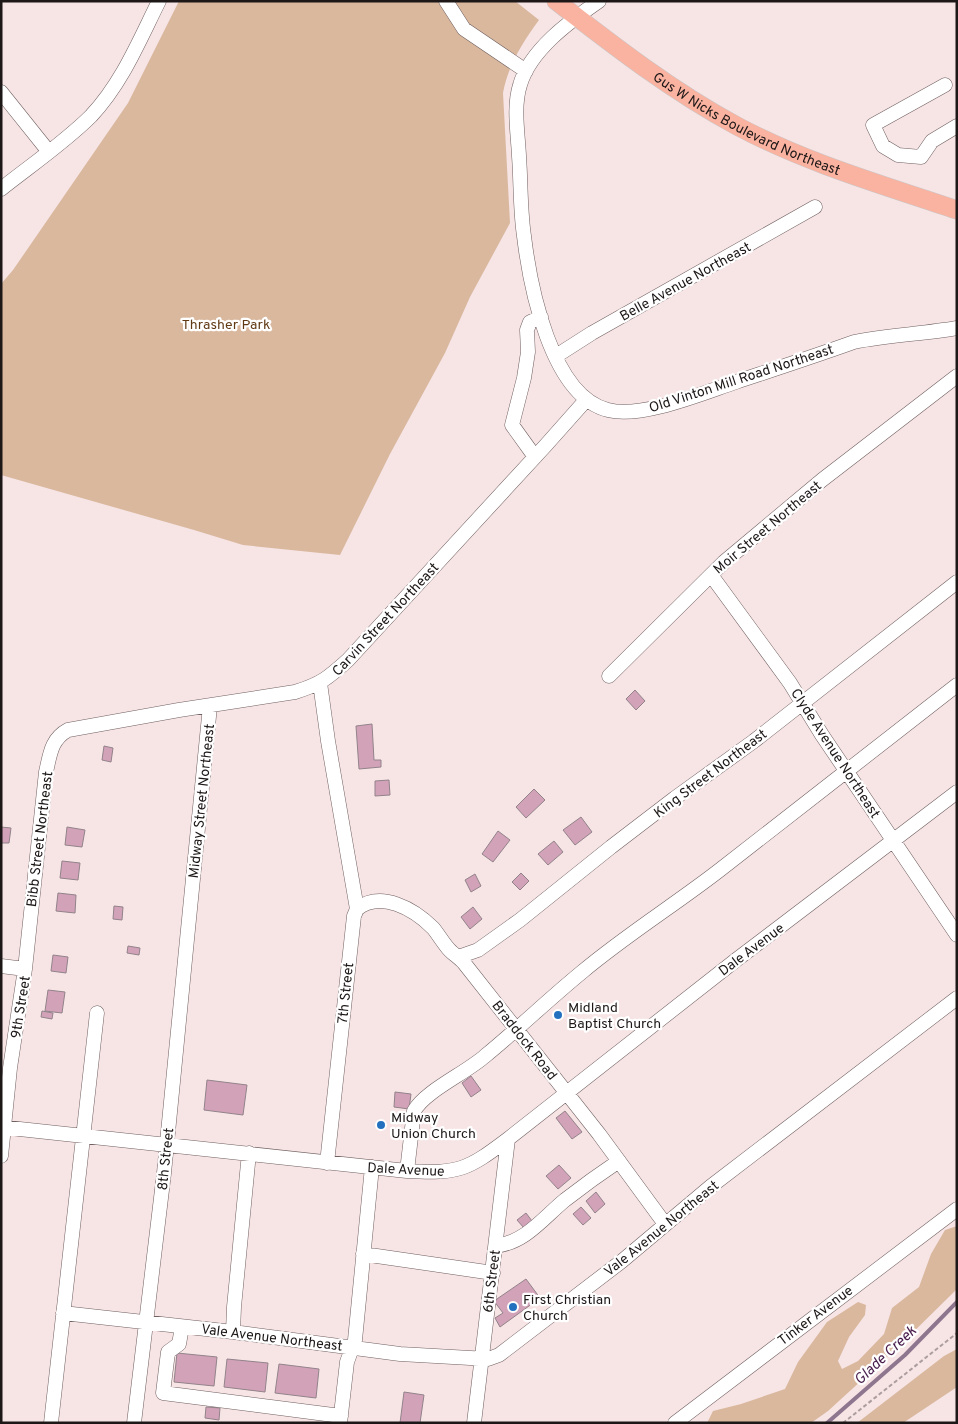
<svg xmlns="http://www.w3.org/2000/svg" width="958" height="1424" font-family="Overpass,sans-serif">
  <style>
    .green { fill: #d9b89e }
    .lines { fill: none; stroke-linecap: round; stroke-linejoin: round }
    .stream { stroke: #8f768f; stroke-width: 4 }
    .building { fill: #d2a2b9; stroke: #92838a }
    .minor-casing { stroke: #706061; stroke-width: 15 }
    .major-casing { stroke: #c9c7c7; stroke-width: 19 }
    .path { stroke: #ac9d9e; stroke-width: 2; stroke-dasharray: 4 2.5; stroke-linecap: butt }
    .minor { stroke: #fff; stroke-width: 14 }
    .major { stroke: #fab3a0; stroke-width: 18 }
    .poi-dot { fill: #2370bf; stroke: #fff; stroke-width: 2 }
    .labels { text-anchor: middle; stroke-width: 4.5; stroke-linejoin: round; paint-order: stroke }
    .street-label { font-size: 14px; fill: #1d1717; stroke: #fff }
    .park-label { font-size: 14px; fill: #613a14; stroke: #fff }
    .poi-label { font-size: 14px; fill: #1d1717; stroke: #fff; text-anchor: start }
    .water-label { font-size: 15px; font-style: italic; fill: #481d4b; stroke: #fff }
  </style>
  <rect width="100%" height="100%" fill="#f7e4e5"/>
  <path class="green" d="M179 1H515L539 20C523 42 508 65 503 93L510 223 470 297 445 353 390 454 340 555 243 545 194 530 1 475V284L13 270 128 103Z
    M957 1226V1289L897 1348 828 1411 811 1423H707L713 1411 741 1404 785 1389 798 1362 827 1322 858 1302 866 1305 865 1315 849 1337 838 1361 842 1369 858 1361 884 1334 892 1308 919 1287 931 1254 945 1230Z
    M957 1349V1387L903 1423H857L944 1356Z"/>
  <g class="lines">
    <path class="stream" d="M827 1423 905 1355 957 1302"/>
  </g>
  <path class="building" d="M635 690 645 701 636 710 626 699Z
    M372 724 374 760H381V767L359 769 356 726Z
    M104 746 113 748 111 762 102 760Z
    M389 780 390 795 375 796V781Z
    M534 789 545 800 526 818 516 807Z
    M581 817 592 832 575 845 563 830Z
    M1 827 11 828 9 843H1Z
    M67 827 85 830 82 847 65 845Z
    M498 831 510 840 493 862 482 854Z
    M554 841 563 852 548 865 538 854Z
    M62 861 80 863 78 880 60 878Z
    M521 873 529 881 520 890 512 882Z
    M475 874 481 886 471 892 465 880Z
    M58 893 76 895 75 913 56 911Z
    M114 906 123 907 122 920 113 919Z
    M473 907 482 919 470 929 461 917Z
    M128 946 140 948 139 955 127 953Z
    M53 955 68 957 66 973 51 971Z
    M48 990 65 992 62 1013 45 1011Z
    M42 1011 53 1013 52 1019 41 1017Z
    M471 1076 481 1090 471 1097 462 1083Z
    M207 1080 247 1085 243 1115 204 1110Z
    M395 1092 411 1094 409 1109 394 1107Z
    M565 1111 582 1132 572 1139 556 1118Z
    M559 1165 571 1178 558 1189 546 1176Z
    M596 1192 605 1204 595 1213 586 1201Z
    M581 1207 591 1218 583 1225 573 1214Z
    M526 1213 532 1221 524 1228 517 1220Z
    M526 1279 540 1298 500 1327 495 1318 503 1313 494 1301Z
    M177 1353 217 1357 214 1386 174 1382Z
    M227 1359 268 1363 265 1392 224 1387Z
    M279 1364 319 1369 316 1398 275 1393Z
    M404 1392 424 1395 420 1423H400Z
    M206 1407 220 1408 219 1420 205 1418Z"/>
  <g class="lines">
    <g class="minor-casing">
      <path id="minor" d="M446 1 464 29 526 71
        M599 1C570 21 530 50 520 85 513 107 518 134 519 156 521 183 520 209 524 236 530 286 551 396 608 410 641 419 703 393 736 382 775 369 815 356 854 342 888 335 923 334 957 328
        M945 85 873 125 883 146 898 155 921 157 932 141 957 126
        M1 92 49 152
        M1 189C30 166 65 142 91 116 122 83 139 41 159 1
        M556 356 592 333 815 207
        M535 457 512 425 524 378 528 352 527 330 530 322 541 317
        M711 575 790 683 822 735 957 935
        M609 676 724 562 822 480 957 376
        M320 683 328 741 357 909 354 916 327 1163
        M357 909C381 890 414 909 433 928 438 934 442 941 447 947 451 953 459 957 464 963L599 1134 665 1224
        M458 957 478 950 520 920 611 847 675 798 754 741 957 582
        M1 966 25 969
        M1 1127 407 1171C459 1174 467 1170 508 1139L736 960 957 792
        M1 1156 10 1068 25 969 46 772C50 755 51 739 68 730L179 710 295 692C321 684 328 678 348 660L546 445 586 400
        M407 1171 414 1111C425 1091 466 1073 485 1056 518 1029 549 999 582 972 626 935 676 904 721 869 800 808 878 746 957 685
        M496 1246C526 1242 543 1218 565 1200 583 1186 601 1173 619 1161
        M363 1254 493 1273
        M63 1313 233 1332 400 1354 488 1359 499 1355 622 1261 710 1187 957 998
        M182 1327 179 1344 168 1352 163 1393 341 1416
        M233 1332 234 1307 249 1153
        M51 1423 97 1013
        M134 1423 164 1173 210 706
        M340 1423 347 1362 355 1340 372 1167
        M474 1423 508 1139
        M675 1423 957 1209"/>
    </g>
    <g class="major-casing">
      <g id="major">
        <path id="s1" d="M556 1C614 46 672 91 737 126 806 163 883 185 957 210"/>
      </g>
    </g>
    <path class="path" d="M843 1423 957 1333"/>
    <use href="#minor" class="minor"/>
    <use href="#major" class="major"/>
  </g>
  <g class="poi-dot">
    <circle cx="558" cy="1015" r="5"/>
    <circle cx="381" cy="1125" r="5"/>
    <circle cx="513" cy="1307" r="5"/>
  </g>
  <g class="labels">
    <g class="street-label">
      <text dy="5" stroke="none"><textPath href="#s1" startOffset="228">Gus W Nicks Boulevard Northeast</textPath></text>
      <text transform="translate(685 281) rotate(-29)" y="5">Belle Avenue Northeast</text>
      <text transform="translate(741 378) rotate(-18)" y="5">Old Vinton Mill Road Northeast</text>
      <text transform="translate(767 527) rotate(-40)" y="5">Moir Street Northeast</text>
      <text transform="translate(385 619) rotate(-47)" y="5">Carvin Street Northeast</text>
      <text transform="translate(836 753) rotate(57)" y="5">Clyde Avenue Northeast</text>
      <text transform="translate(710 773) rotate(-37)" y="5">King Street Northeast</text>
      <text transform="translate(201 801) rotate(-84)" y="5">Midway Street Northeast</text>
      <text transform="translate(39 839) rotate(-83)" y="5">Bibb Street Northeast</text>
      <text transform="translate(751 949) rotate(-37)" y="5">Dale Avenue</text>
      <text transform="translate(345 993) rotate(-84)" y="5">7th Street</text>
      <text transform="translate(20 1007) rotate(-81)" y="5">9th Street</text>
      <text transform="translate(525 1040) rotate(52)" y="5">Braddock Road</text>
      <text transform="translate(165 1159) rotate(-84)" y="5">8th Street</text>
      <text transform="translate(406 1169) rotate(3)" y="5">Dale Avenue</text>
      <text transform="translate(661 1228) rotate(-39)" y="5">Vale Avenue Northeast</text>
      <text transform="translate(491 1281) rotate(-83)" y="5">6th Street</text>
      <text transform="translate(815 1315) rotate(-37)" y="5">Tinker Avenue</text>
      <text transform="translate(272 1337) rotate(7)" y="5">Vale Avenue Northeast</text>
    </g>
    <g class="park-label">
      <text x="226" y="329">Thrasher Park</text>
    </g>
    <g class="poi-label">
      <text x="568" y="1012">Midland<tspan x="568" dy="16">Baptist Church</tspan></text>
      <text x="391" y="1122">Midway<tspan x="391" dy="16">Union Church</tspan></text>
      <text x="523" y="1304">First Christian<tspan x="523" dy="16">Church</tspan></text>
    </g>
    <g class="water-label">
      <text transform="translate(885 1355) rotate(-43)" y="5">Glade Creek</text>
    </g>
  </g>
  <rect width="958" height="1424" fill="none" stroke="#1d1717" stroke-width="5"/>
</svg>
